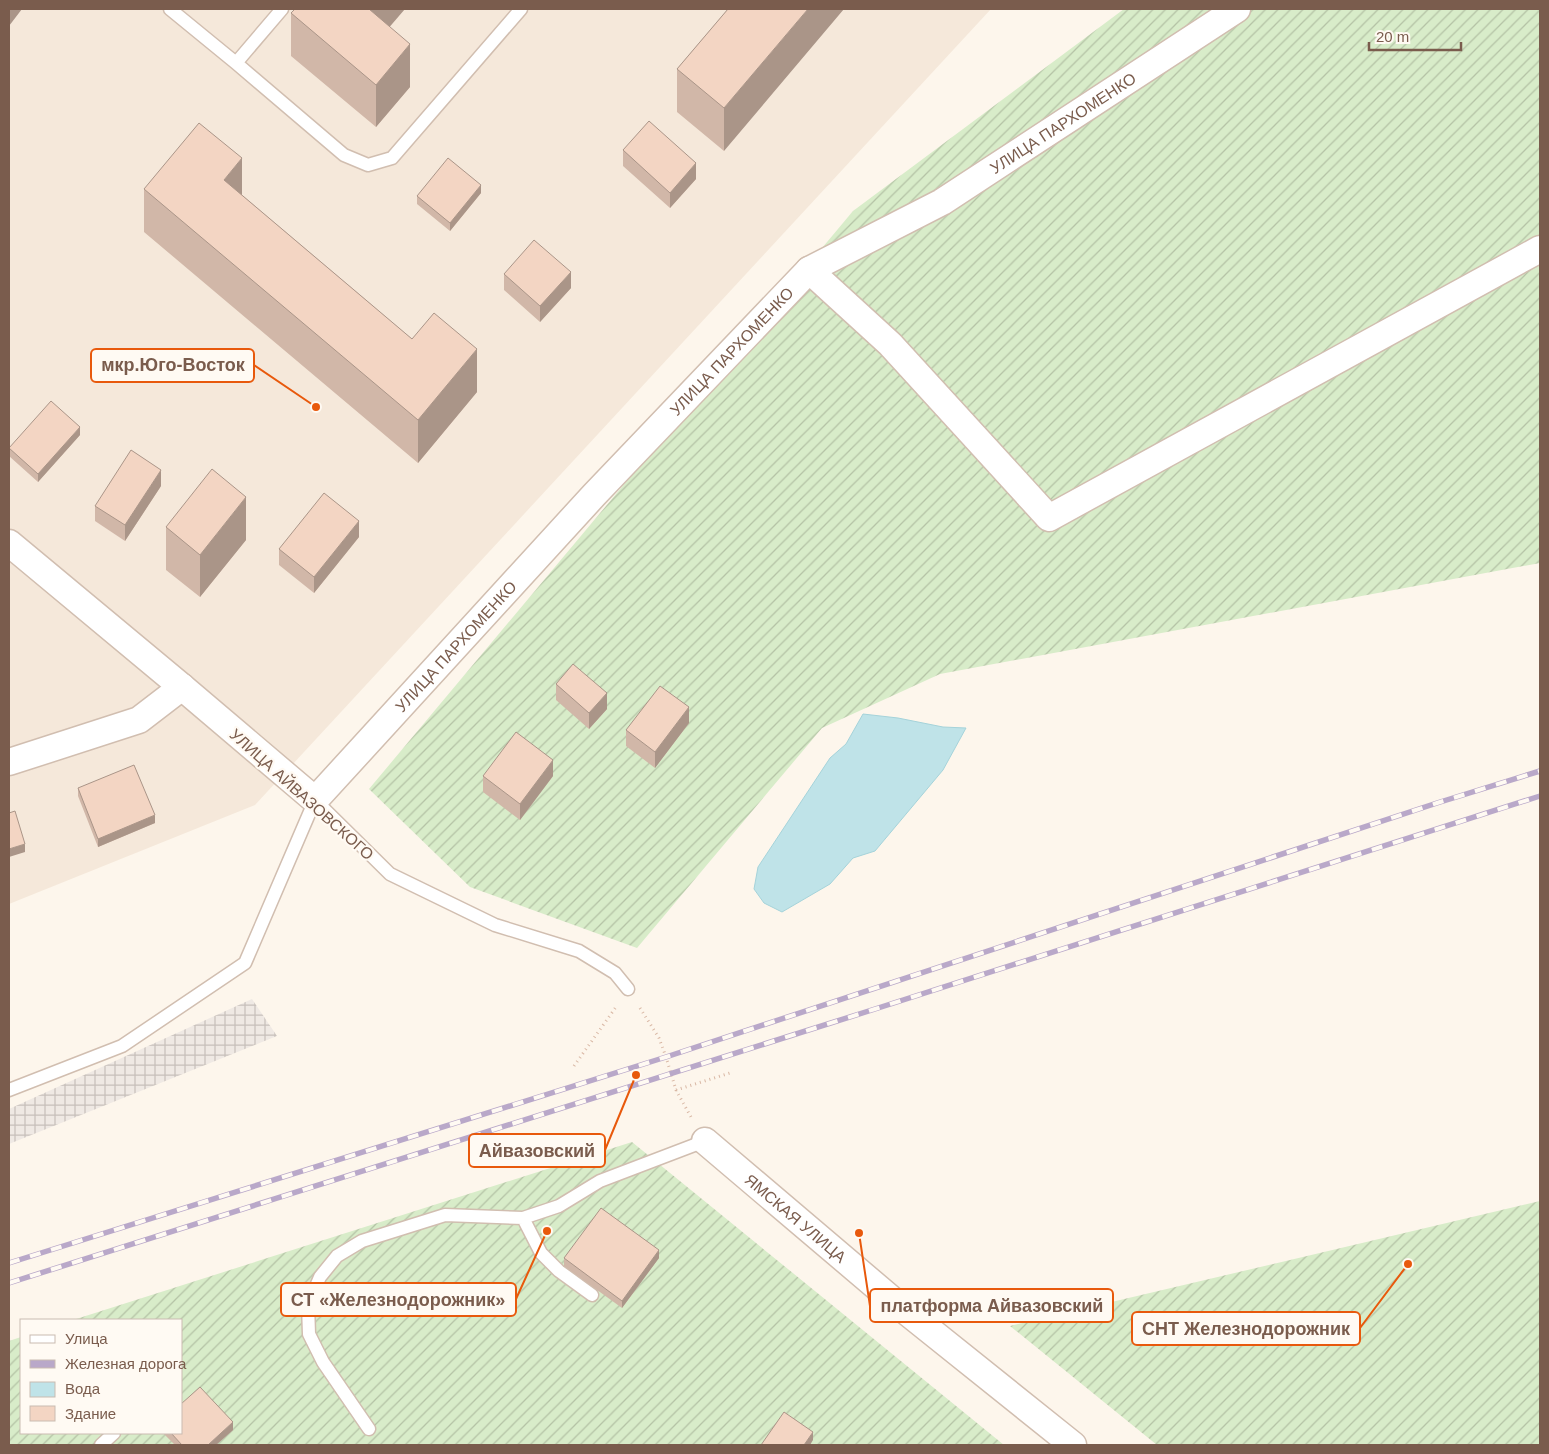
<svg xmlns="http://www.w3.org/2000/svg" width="1549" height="1454" font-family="Arial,sans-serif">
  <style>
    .residential { fill: #f5e8da }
    .industrial { fill: url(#industrial-grid) }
    .garden { fill: url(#garden-furrows) }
    .water { fill: #bfe3e8; stroke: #a5d3da }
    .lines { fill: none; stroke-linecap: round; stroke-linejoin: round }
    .service-casing { stroke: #d1beb0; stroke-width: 15 }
    .minor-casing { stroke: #d1beb0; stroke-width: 29 }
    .path { stroke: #d9b8a5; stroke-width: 3; stroke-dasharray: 1 4; stroke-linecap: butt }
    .service { stroke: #fff; stroke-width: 12 }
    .minor { stroke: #fff; stroke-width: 26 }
    .rail-casing { stroke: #b9a8c9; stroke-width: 5.5 }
    .rail { stroke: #fffaf3; stroke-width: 4; stroke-dasharray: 11; stroke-linecap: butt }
    .wall { fill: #d1b7a8 }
    .shaded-wall { fill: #aa9588 }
    .building { fill: #f3d5c3; stroke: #aa9588 }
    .labels { text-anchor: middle; stroke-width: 4.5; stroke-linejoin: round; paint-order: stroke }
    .street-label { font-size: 16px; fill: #7a5c4d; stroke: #fffaf3 }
    .leader { fill: none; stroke: #e8590c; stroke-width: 2 }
    .callout-dot { fill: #e8590c; stroke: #fffaf3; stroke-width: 2 }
    .callout { fill: #fffaf3; stroke: #e8590c; stroke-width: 2 }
    .callout-label { font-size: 18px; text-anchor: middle; font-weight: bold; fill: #7a5c4d }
  </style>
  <defs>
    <pattern id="industrial-grid" width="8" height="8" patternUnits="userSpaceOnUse" patternTransform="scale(1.25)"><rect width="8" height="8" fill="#efe9e4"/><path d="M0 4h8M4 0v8" fill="none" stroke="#c7c0bb"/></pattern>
    <pattern id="garden-furrows" width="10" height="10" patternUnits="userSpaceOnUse" patternTransform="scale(1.25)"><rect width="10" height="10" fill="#d8ecc9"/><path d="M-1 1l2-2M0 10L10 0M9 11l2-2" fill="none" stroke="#b4c2a5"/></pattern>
  </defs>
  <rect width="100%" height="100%" fill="#fdf6ec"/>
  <path class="residential" d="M9 9H991L255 805 9 904Z"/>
  <path class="industrial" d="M252 999 277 1036 9 1144V1109Z"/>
  <path class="garden" d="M1124 9H1540V563L940 674 822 728 637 948 470 887 369 789 853 211Z
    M632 1142 1004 1445H9V1341L21 1337V1433H181V1320H73Z
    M1540 1201V1445H1157L1010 1326Z"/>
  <path class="water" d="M863 714 898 718 943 727 966 728 943 770 875 851 853 858 830 884 782 912 764 903 754 889 758 867 830 758 846 744Z"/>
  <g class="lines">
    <g class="service-casing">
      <path id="service" d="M170 9 236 63 344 155 368 165 392 158 521 9
        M236 63 282 9
        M9 1090 122 1046 245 963 315 800 390 874 495 925 579 951 615 973 628 989
        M523 1218 541 1253 559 1271 592 1295
        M369 1429 323 1362 309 1334 308 1305 320 1277 337 1256 362 1241 445 1215 523 1218 559 1206 600 1181 705 1141
        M101 1445 114 1433"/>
    </g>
    <g class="minor-casing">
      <g id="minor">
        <path d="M809 270 890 344 1049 518 1540 249"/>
        <path id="s1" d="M9 543 182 687 315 800 594 495 809 270 942 202 1237 9"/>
        <path d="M9 762 139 720 182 687"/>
        <path id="s2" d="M705 1141 897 1304 1073 1445"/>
      </g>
    </g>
    <path class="path" d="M640 1008 659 1038 666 1057 676 1090 691 1117
      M574 1066 616 1007
      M676 1090 730 1073"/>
    <use href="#service" class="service"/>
    <use href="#minor" class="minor"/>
    <g class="rail-casing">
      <path id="rail" d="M9 1263 666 1057 1437 803 1540 771
        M9 1283 875 1009 1540 796"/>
    </g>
    <use href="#rail" class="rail"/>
  </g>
  <path class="wall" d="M728 9 724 151 677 112V69Z
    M291 13 389 27 410 87 376 127 291 56Z
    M623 150 696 179 670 208 623 166Z
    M144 189 242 195 412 339 477 392 418 463 144 232Z
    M481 193 450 231 417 204V196Z
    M504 274 571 288 540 322 504 290Z
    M80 435 38 482 9 456V448Z
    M161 486 125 541 95 521V506Z
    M166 527 246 540 200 597 166 570Z
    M359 537 314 593 279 565V549Z
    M556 684 607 709 589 729 556 700Z
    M689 723 655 768 626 746V730Z
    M483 776H553L520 820 483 792Z
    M78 788 155 823 98 847 78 796Z
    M564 1258H659L622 1308 564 1266Z
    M233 1430 216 1445H175L163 1433Z"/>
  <path class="shaded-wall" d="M10 9H22L9 26V10Z
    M369 9H405L368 52Z
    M808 9H844L724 151V108Z
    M410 44V87L376 127V85Z
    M242 158V201L224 180Z
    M696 163V179L670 208V193Z
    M481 185V193L450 231V223Z
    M571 272V288L540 322V306Z
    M477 349V392L418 463V420Z
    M80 427V435L38 482V474Z
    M161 470V486L125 541V525Z
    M246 497V540L200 597V555Z
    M359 521V537L314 593V577Z
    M607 693V709L589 729V713Z
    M689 707V723L655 768V752Z
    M553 760V776L520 820V804Z
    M155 815V823L98 847V839Z
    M25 844V852L9 857V849Z
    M659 1250V1258L622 1308V1301Z
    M233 1422V1430L216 1445H208Z
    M813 1432V1440L810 1445H804Z"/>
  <path class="building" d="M295 9H369L410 44 376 85 291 13Z
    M728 9H808L724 108 677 69Z
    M649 121 696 163 670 193 623 150Z
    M199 123 242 158 224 180 412 339 434 313 477 349 418 420 144 189Z
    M448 158 481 185 450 223 417 196Z
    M534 240 571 272 540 306 504 274Z
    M51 401 80 427 38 474 9 448Z
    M131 450 161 470 125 525 95 506Z
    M212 469 246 497 200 555 166 527Z
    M324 493 359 521 314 577 279 549Z
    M573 664 607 693 589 713 556 684Z
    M660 686 689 707 655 752 626 730Z
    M516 732 553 760 520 804 483 776Z
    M134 765 155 815 98 839 78 788Z
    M15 811 25 844 9 849V813Z
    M601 1208 659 1250 622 1301 564 1258Z
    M200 1387 233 1422 208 1445H182L171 1433H181V1404Z
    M784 1412 813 1432 804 1445H761Z"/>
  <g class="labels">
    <g class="street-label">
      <text dy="6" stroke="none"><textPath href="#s1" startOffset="1418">УЛИЦА ПАРХОМЕНКО</textPath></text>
      <text dy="6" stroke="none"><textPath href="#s1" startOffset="1012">УЛИЦА ПАРХОМЕНКО</textPath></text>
      <text dy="6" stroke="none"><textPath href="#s1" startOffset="608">УЛИЦА ПАРХОМЕНКО</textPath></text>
      <text transform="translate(302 794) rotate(42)" y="6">УЛИЦА АЙВАЗОВСКОГО</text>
      <text dy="6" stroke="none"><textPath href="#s2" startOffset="119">ЯМСКАЯ УЛИЦА</textPath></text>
    </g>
  </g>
  <path class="leader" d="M316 407L254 365M636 1075L605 1150M547 1231L516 1299M859 1233L870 1306M1408 1264L1360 1328"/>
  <g class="callout-dot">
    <circle cx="316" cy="407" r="5"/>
    <circle cx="636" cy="1075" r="5"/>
    <circle cx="547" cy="1231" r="5"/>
    <circle cx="859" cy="1233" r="5"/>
    <circle cx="1408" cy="1264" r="5"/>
  </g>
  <g class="callout">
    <rect x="91" y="349" width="163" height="33" rx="5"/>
    <rect x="469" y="1134" width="136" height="33" rx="5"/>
    <rect x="281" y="1283" width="235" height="33" rx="5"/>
    <rect x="870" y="1289" width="243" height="33" rx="5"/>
    <rect x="1132" y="1312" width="228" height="33" rx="5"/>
  </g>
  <g class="callout-label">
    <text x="173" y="371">мкр.Юго-Восток</text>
    <text x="537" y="1157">Айвазовский</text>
    <text x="398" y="1306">СТ «Железнодорожник»</text>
    <text x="992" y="1312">платформа Айвазовский</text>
    <text x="1246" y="1335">СНТ Железнодорожник</text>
  </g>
  <rect width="1549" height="1454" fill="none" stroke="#7a5c4d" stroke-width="20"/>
  <rect x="20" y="1319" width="162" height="115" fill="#fffaf3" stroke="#cabbb1"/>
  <rect x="30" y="1335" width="25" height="8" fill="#ffffff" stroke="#cabbb1"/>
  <text x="65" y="1344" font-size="15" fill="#7a5c4d">Улица</text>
  <rect x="30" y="1360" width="25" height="8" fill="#b9a8c9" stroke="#cabbb1"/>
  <text x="65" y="1369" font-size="15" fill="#7a5c4d">Железная дорога</text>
  <rect x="30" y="1382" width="25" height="15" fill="#bfe3e8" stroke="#cabbb1"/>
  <text x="65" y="1394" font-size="15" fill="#7a5c4d">Вода</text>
  <rect x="30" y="1406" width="25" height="15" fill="#f3d5c3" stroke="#cabbb1"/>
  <text x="65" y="1419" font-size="15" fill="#7a5c4d">Здание</text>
  <path d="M1369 42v8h92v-8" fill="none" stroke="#7a5c4d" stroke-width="2.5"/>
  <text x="1376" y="42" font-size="15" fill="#7a5c4d" stroke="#fffaf3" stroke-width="4" paint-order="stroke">20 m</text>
</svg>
